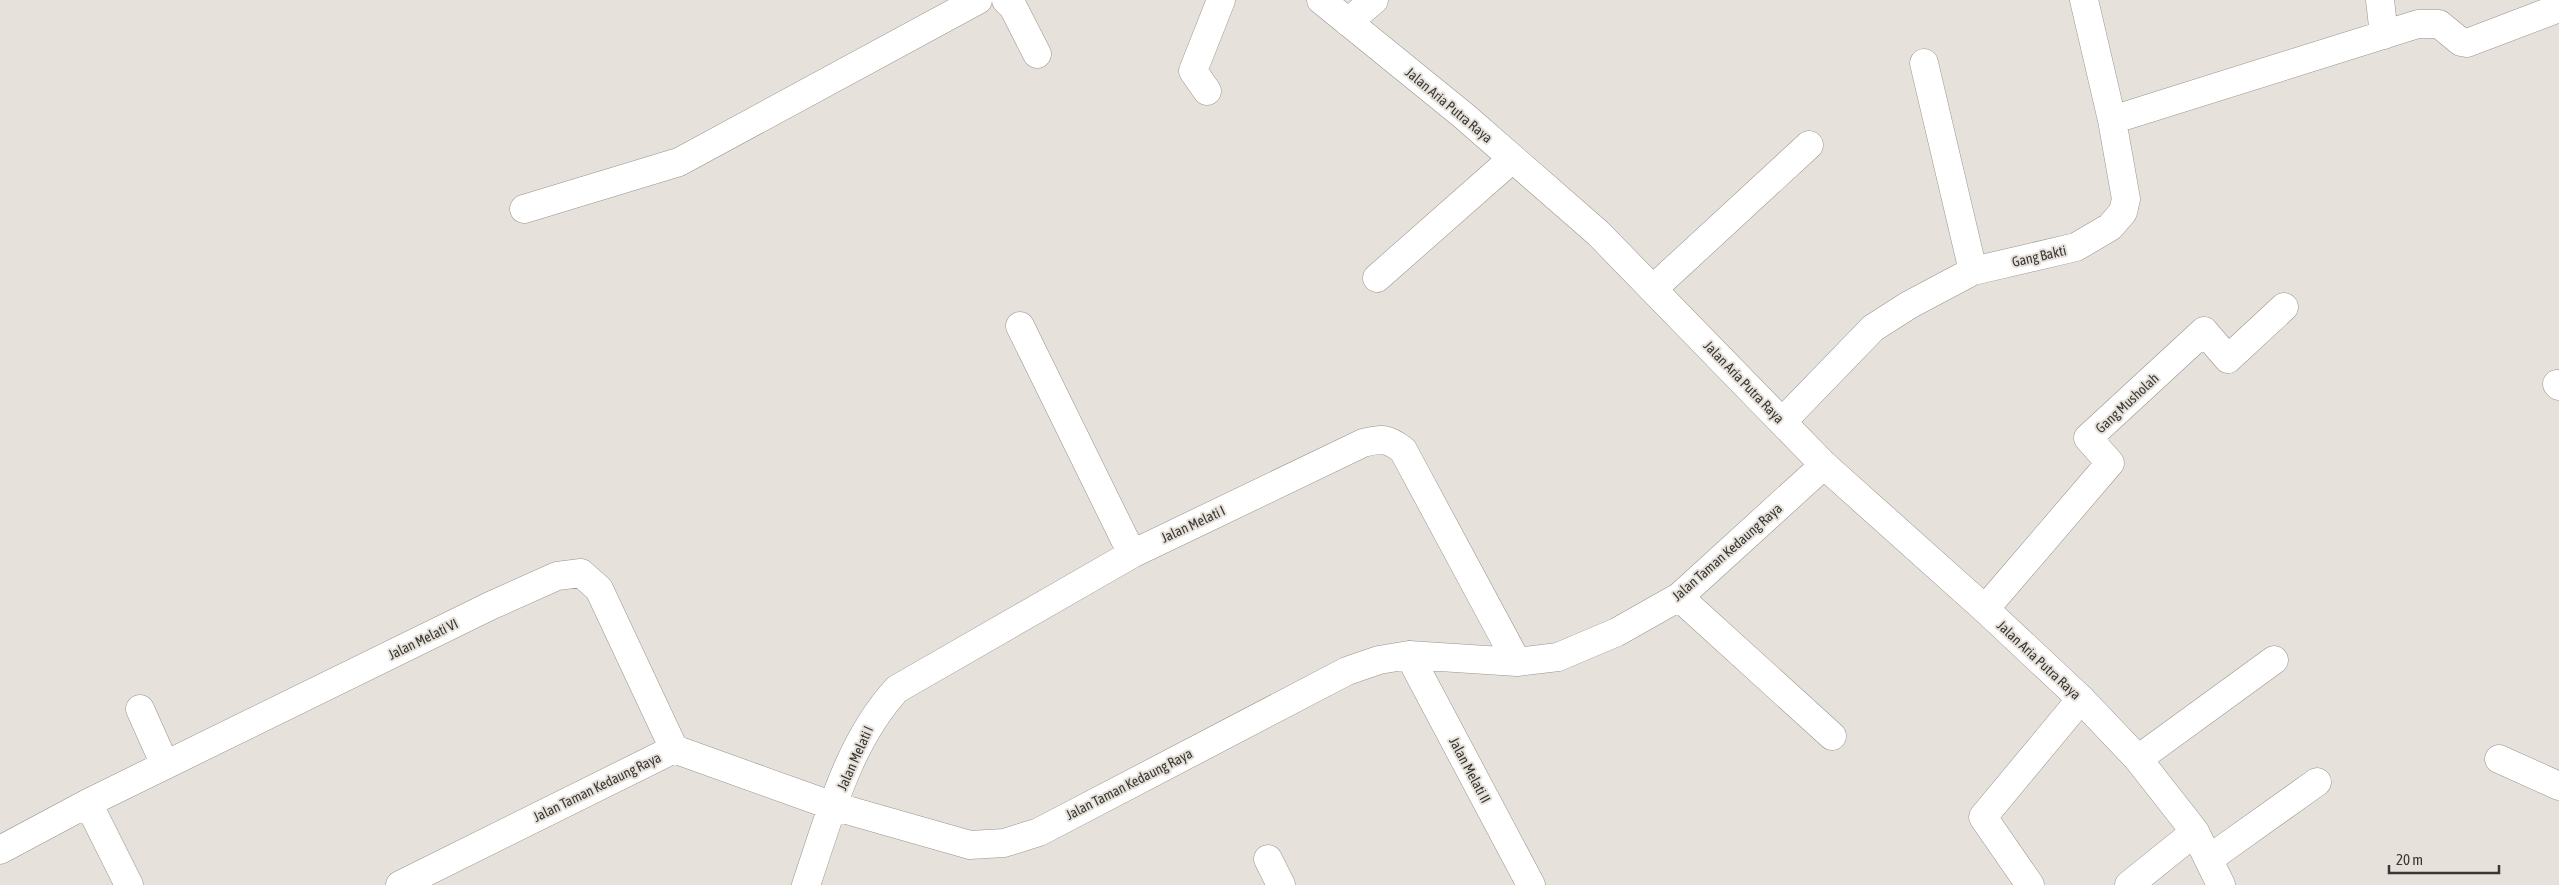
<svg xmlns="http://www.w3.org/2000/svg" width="2559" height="885" font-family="'Asap Condensed',sans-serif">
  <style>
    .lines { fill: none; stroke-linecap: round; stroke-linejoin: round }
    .minor-casing { stroke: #98948d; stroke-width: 29 }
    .major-casing { stroke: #98948d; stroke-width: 29 }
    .minor { stroke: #fff; stroke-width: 28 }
    .major { stroke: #fff; stroke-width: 28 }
    .labels { text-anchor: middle; stroke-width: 4; stroke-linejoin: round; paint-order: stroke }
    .street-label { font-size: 14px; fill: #393734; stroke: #e6e1da }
  </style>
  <rect width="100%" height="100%" fill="#e6e1da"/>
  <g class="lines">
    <g class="minor-casing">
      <path id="minor" d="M1006 0 1013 7 1037 54
        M2380 0 2384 35
        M1348 22 1374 0
        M1924 63 1973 271
        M1207 91 1193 71 1221 0
        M2112 120 2418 24H2439L2461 42 2467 43 2559 8
        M524 209 679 162 978 0
        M1377 278 1512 159
        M1654 288 1809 145
        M1020 326 1132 554
        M2557 384 2559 386
        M1782 422 1873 328 1909 305 1973 271 2076 247 2110 227 2123 212 2126 199 2112 120 2084 0
        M1679 597 1832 736
        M1985 609 2110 463 2088 438 2204 331 2228 359 2284 307
        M1409 655 1531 885
        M140 709 165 765
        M2138 759 2274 660
        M2499 759 2559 786
        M88 803 129 885
        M0 850 88 803 490 606 557 576 581 573 599 589 674 749
        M1268 859 1281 885
        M2209 859 2317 782
        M400 885 674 749 833 806 970 845 1004 843 1039 832 1347 671 1379 660 1409 655 1517 662 1558 657 1617 632 1679 597 1824 465
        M806 885C829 818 848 742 897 689L1132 554 1363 443C1382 438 1387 438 1403 450L1517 662
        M2030 885 1983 817 2081 699
        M2129 885 2195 832"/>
    </g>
    <g class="major-casing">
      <path id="major" d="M1321 0 1464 116 1598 233 1824 465 1985 609 2081 699 2138 759 2185 819 2195 832 2221 885"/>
    </g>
    <use href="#minor" class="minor"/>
    <use href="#major" class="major"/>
  </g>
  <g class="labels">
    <g class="street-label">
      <text transform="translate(1449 105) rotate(40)" y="5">Jalan Aria Putra Raya</text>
      <text transform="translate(2039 256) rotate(-13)" y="5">Gang Bakti</text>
      <text transform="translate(1744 382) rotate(46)" y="5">Jalan Aria Putra Raya</text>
      <text transform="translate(2127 403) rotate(-43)" y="5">Gang Musholah</text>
      <text transform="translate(1193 524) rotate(-25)" y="5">Jalan Melati I</text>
      <text transform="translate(1727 552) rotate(-41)" y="5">Jalan Taman Kedaung Raya</text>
      <text transform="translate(423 639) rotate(-26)" y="5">Jalan Melati VI</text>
      <text transform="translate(2039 660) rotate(43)" y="5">Jalan Aria Putra Raya</text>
      <text transform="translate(855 758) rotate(-66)" y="5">Jalan Melati I</text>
      <text transform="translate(1470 770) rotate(62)" y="5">Jalan Melati II</text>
      <text transform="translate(1129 784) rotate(-27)" y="5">Jalan Taman Kedaung Raya</text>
      <text transform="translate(597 787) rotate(-26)" y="5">Jalan Taman Kedaung Raya</text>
    </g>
  </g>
  <path d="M2389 865v8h110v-8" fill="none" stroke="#393734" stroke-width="2.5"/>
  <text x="2396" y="865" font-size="15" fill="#393734" stroke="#e6e1da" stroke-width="4" paint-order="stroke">20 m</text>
</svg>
